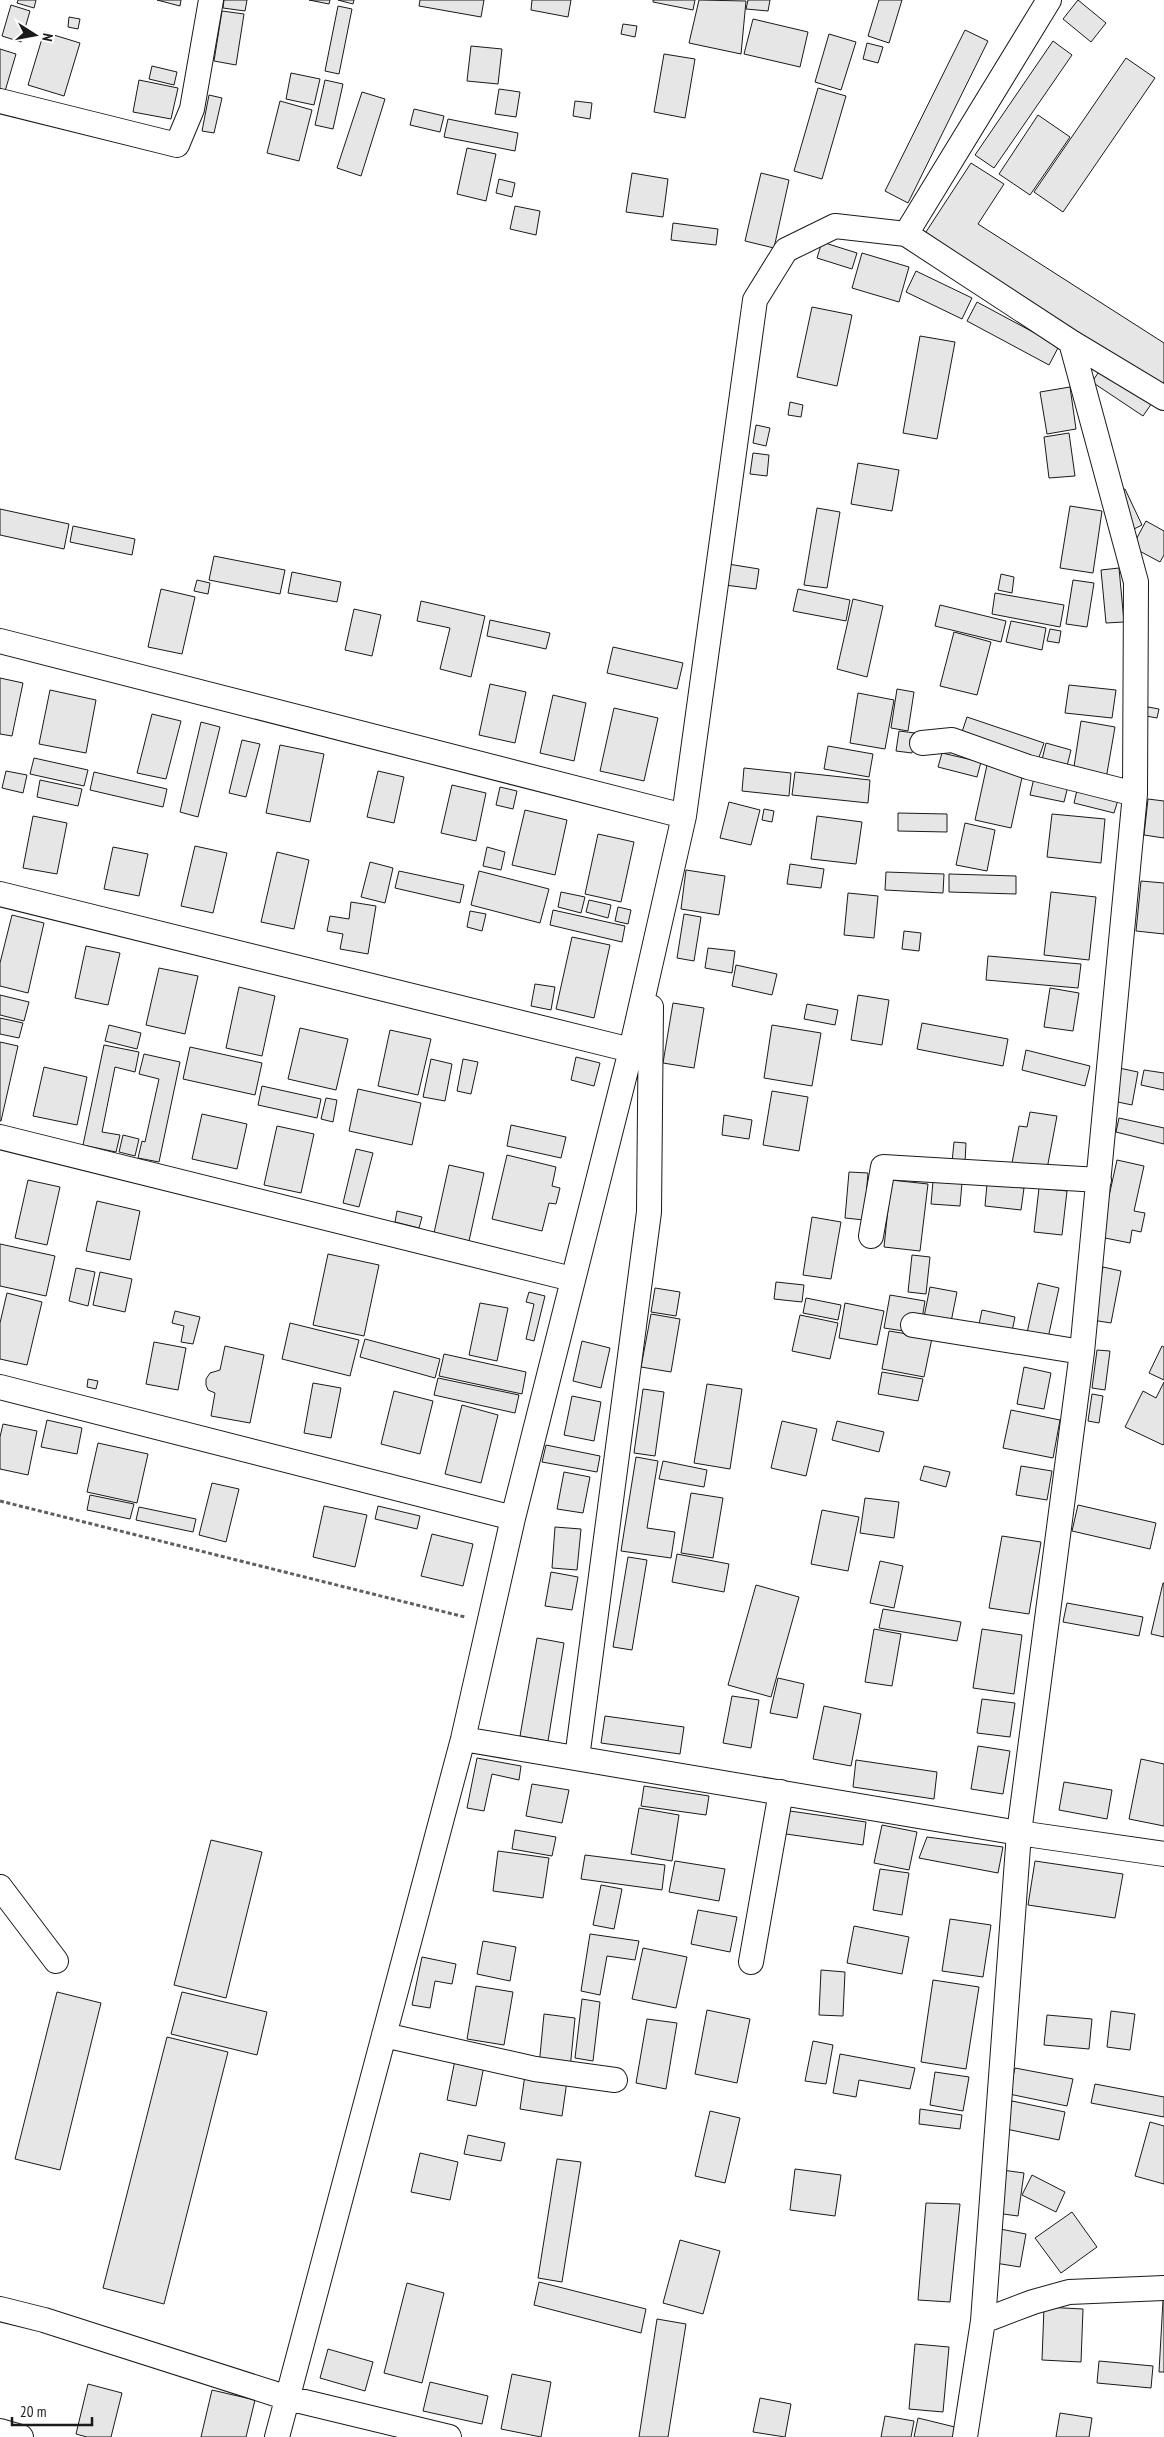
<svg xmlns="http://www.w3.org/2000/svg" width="1164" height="2437" font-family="'PT Sans Narrow',sans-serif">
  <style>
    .building { fill: #e6e6e6; stroke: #1a1a1a }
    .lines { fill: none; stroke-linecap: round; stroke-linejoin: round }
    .minor-casing { stroke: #1a1a1a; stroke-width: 26 }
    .path { stroke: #5f5f5f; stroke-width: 3; stroke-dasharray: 4 2.5; stroke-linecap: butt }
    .minor { stroke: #fff; stroke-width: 24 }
  </style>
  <rect width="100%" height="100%" fill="#fff"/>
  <path class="building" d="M18 0H36L34 8 17 3Z
    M157 0H181L180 6Z
    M224 0H247L245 11 223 8Z
    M309 0H330L329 4Z
    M338 0H354L353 4Z
    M420 0H484L481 17 419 6Z
    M532 0H571L568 17 531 10Z
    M653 0H695L693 10 653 2Z
    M699 0 746 1 741 54 689 43Z
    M748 0H770L768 11 746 9Z
    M879 0H902L889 43 868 36Z
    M1078 0 1106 23 1091 42 1063 19Z
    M11 5 30 11 21 42 2 36Z
    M338 6 352 9 339 74 325 71Z
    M222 11 244 14 236 65 214 61Z
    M69 17 80 19 78 29 68 27Z
    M753 19 808 32 800 67 744 54Z
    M623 24 637 26 635 37 621 34Z
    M965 30 988 41 908 203 885 191Z
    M44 32 80 43 64 96 28 85Z
    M829 34 856 42 841 90 815 82Z
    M1053 41 1072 55 994 168 975 155Z
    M867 43 883 47 878 63 863 59Z
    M471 46 502 49 498 84 467 81Z
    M0 49 16 54 3 98 0 97Z
    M664 54 695 59 685 118 654 112Z
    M1126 58 1155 78 1063 212 1034 192Z
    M152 66 177 72 174 85 149 79Z
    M291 73 320 79 314 105 286 99Z
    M139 80 178 88 171 119 133 112Z
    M325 80 343 84 333 129 315 125Z
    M818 88 846 96 822 179 794 171Z
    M499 89 520 92 516 117 495 114Z
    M362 92 385 99 361 176 337 168Z
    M209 95 222 98 214 133 202 131Z
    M280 101 312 110 299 161 267 153Z
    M575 101 592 103 590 119 573 116Z
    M414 109 444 116 440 132 410 125Z
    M1038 115 1070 137 1030 195 999 174Z
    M448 119 518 133 515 151 444 137Z
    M467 148 496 154 486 201 457 194Z
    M971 163 1004 184 978 224 1164 343V387L924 235Z
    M632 173 668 179 663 217 626 212Z
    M761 173 789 180 774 248 745 241Z
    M499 179 515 183 512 197 496 193Z
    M515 206 540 211 536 235 510 229Z
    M673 223 718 229 716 245 671 240Z
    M822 242 857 253 852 269 817 258Z
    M862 253 909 267 899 302 852 288Z
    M916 271 972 298 962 319 906 292Z
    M977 302 1059 346 1049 365 967 321Z
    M812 307 852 315 837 386 797 377Z
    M920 336 955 342 937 439 903 433Z
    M1102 367 1154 400 1143 416 1092 382Z
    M1070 387 1076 429 1047 434 1040 392Z
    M790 402 803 405 801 417 788 415Z
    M756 425 770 428 766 446 753 443Z
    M1069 433 1075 476 1049 478 1044 437Z
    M753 453 769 455 767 476 750 474Z
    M858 463 899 470 892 511 851 504Z
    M1125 489 1142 525 1132 530 1115 493Z
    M1070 506 1102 511 1093 573 1060 568Z
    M817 508 840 512 827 588 804 585Z
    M0 509 69 524 64 549 0 535Z
    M1146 521 1164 531V555L1160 562 1132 547Z
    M73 526 135 539 132 555 70 542Z
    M214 556 285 570 280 594 209 580Z
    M728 564 759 569 756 589 725 585Z
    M1119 568 1124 622 1106 623 1101 570Z
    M292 572 341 582 337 602 288 593Z
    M1001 574 1014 577 1012 593 998 590Z
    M197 580 210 583 208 594 194 591Z
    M1073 580 1094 583 1087 627 1066 624Z
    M161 589 195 597 182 654 148 647Z
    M798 589 850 600 846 621 793 611Z
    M995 593 1064 605 1060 627 992 614Z
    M853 599 883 606 867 677 837 669Z
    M421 601 485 616 471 677 440 669 450 628 417 621Z
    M940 605 1006 621 1001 642 935 626Z
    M354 609 381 615 372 656 345 650Z
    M490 620 550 633 546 649 487 636Z
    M1011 621 1046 628 1042 650 1006 642Z
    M1050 629 1061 631 1059 643 1047 641Z
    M954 632 991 642 977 695 940 686Z
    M613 647 683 663 677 689 607 673Z
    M0 678 23 683 12 736 0 734Z
    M490 684 526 692 515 743 479 735Z
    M1069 685 1116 690 1112 718 1065 713Z
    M897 689 914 692 908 731 891 728Z
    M50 690 96 700 86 753 39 744Z
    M858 693 894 700 885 749 850 743Z
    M553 695 586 703 574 761 540 753Z
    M1148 707 1159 709 1157 718 1146 716Z
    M614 708 658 718 644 781 600 771Z
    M152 714 181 721 166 779 137 773Z
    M967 717 1044 743 1038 760 961 735Z
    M1081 721 1115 727 1106 779 1073 773Z
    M201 722 220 727 198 817 180 812Z
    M899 731 915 733 912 753 896 751Z
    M242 740 260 744 246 797 229 793Z
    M1046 743 1071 750 1066 770 1041 764Z
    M280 745 324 754 310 822 266 813Z
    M828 746 873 754 869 777 824 769Z
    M942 753 981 762 977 777 938 767Z
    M34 758 88 770 84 786 30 774Z
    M987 765 1023 773 1011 828 975 820Z
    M744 768 791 773 789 796 742 791Z
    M6 771 27 775 23 793 2 788Z
    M378 771 404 777 394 823 367 817Z
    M94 772 167 789 163 807 90 790Z
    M795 772 870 780 868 803 792 795Z
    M1034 778 1068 786 1064 802 1030 795Z
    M40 780 82 789 78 806 37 797Z
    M452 785 486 793 476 841 441 833Z
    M500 787 517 791 513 809 496 805Z
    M1077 790 1118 800 1114 813 1074 803Z
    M1148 799 1164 801V838L1144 835Z
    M729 802 760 810 751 845 720 838Z
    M764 809 774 811 772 822 762 820Z
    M525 810 567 820 555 875 512 865Z
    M898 813 947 814V832L898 831Z
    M1052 814 1105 819 1101 863 1047 857Z
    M33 816 67 823 57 874 23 868Z
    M817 816 862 822 856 864 811 859Z
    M965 823 995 830 987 871 956 865Z
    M598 834 634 842 621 902 585 894Z
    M195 846 227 853 213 913 181 906Z
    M113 847 148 854 139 896 104 889Z
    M487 847 505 852 501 870 483 866Z
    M277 852 309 860 294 929 261 922Z
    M370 862 393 868 385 903 361 897Z
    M790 864 824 869 821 888 787 884Z
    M686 870 725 876 719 915 681 909Z
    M399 871 464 885 460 903 395 888Z
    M479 871 549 889 540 923 471 905Z
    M886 872 944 874 943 893 885 890Z
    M949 874 1016 876V894L949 892Z
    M1141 881 1164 883V934L1136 931Z
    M561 892 585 897 581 913 558 907Z
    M1051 892 1096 897 1089 960 1044 955Z
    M848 893 878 896 874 938 844 935Z
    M589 900 611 905 608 918 586 912Z
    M351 902 376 906 368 954 340 949 343 934 327 931 330 916 349 919Z
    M618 907 631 910 628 924 615 921Z
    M553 910 625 926 622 942 550 925Z
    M470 911 486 914 482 931 467 927Z
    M684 914 701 917 694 961 677 958Z
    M12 915 44 923 28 993 0 986V963Z
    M904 931 921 933 919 951 902 949Z
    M572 937 610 945 594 1018 556 1009Z
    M86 946 120 953 108 1005 75 998Z
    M708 948 735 951 732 973 705 968Z
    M988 956 1081 964 1078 988 986 980Z
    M736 965 777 974 772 995 732 986Z
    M159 968 198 976 185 1034 146 1025Z
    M535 984 555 987 551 1010 531 1006Z
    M239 987 275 996 262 1056 226 1048Z
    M1050 988 1079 993 1073 1031 1044 1027Z
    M0 995 29 1002 24 1021 0 1015Z
    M858 995 889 1000 882 1045 851 1040Z
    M673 1003 704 1008 694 1068 663 1063Z
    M807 1004 838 1010 835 1025 804 1019Z
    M0 1018 23 1023 19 1038 0 1034Z
    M922 1023 1008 1039 1003 1066 917 1049Z
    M109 1025 141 1033 137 1049 105 1041Z
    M772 1025 821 1033 812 1086 764 1078Z
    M300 1028 348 1039 336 1090 288 1079Z
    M390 1030 431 1039 418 1095 378 1086Z
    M0 1042 18 1046 1 1121H0Z
    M104 1045 139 1052 135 1072 115 1067 102 1132 120 1135 116 1152 83 1145Z
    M190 1047 262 1063 255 1095 183 1079Z
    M1026 1050 1090 1066 1085 1086 1022 1070Z
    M144 1054 180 1062 159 1162 138 1158 142 1141 145 1142 159 1079 139 1074Z
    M576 1057 600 1063 594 1086 571 1080Z
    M431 1059 452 1064 445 1101 423 1097Z
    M463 1059 478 1062 471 1094 457 1091Z
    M44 1067 87 1077 77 1125 33 1116Z
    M1119 1068 1138 1072 1132 1105 1113 1101Z
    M1144 1070 1164 1073V1090L1141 1085Z
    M262 1086 321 1099 317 1118 258 1105Z
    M358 1089 421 1103 412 1145 349 1131Z
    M772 1091 808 1097 799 1151 763 1145Z
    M326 1098 337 1100 333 1122 321 1119Z
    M1030 1112 1057 1116 1047 1169 1012 1163 1019 1126 1027 1127Z
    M202 1114 247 1124 237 1169 192 1159Z
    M724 1115 752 1120 749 1139 722 1135Z
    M1119 1118 1164 1128V1144L1116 1132Z
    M511 1125 566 1137 561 1158 507 1146Z
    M277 1126 314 1134 301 1193 264 1185Z
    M123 1135 139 1139 135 1156 119 1152Z
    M954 1142 966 1143 965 1163 952 1162Z
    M356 1149 373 1153 359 1207 343 1203Z
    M507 1155 556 1167 552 1186 560 1188 556 1204 549 1203 542 1231 492 1219Z
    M1117 1160 1144 1166 1134 1211 1145 1213 1141 1232 1132 1230 1130 1243 1100 1237Z
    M449 1165 484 1173 469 1241 434 1233Z
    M849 1172 868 1173 864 1220 845 1218Z
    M28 1180 60 1187 47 1245 15 1238Z
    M891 1180 928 1184 920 1251 884 1247Z
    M933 1181 962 1183 960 1206 931 1204Z
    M987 1184 1024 1188 1021 1210 985 1206Z
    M1039 1188 1067 1191 1062 1235 1034 1232Z
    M97 1201 140 1211 130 1260 86 1251Z
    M397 1211 422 1217 419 1228 395 1222Z
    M812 1217 841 1222 831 1279 803 1275Z
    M0 1244 55 1256 46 1296 0 1286Z
    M328 1254 379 1265 364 1336 313 1325Z
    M912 1255 930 1257 926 1294 908 1292Z
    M1103 1267 1121 1271 1111 1323 1092 1320Z
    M76 1268 95 1272 88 1306 69 1301Z
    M100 1272 132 1279 125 1312 93 1305Z
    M776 1282 804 1285 802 1302 774 1299Z
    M1038 1283 1059 1288 1048 1338 1027 1333Z
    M930 1287 957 1292 951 1322 924 1317Z
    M655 1288 680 1292 676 1316 651 1312Z
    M529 1292 545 1296 534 1341 526 1339 534 1304 526 1302Z
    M7 1293 42 1302 27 1365 0 1359V1323Z
    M890 1295 925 1301 922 1319 904 1331 884 1328Z
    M806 1298 841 1305 838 1320 803 1313Z
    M480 1303 508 1308 497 1361 469 1355Z
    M845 1303 884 1311 877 1345 839 1338Z
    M982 1310 1015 1317 1011 1336 978 1329Z
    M175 1311 200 1317 193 1344 181 1342 184 1326 172 1323Z
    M651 1314 680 1319 671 1372 641 1367Z
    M800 1315 838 1323 830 1359 792 1351Z
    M290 1323 359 1340 350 1376 282 1359Z
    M889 1331 932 1338 924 1377 882 1369Z
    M365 1339 440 1359 435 1378 360 1357Z
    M582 1341 610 1348 601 1388 573 1381Z
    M154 1342 186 1348 178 1390 146 1384Z
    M225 1346 264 1355 250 1423 211 1416 215 1393 208 1390 206 1385V1379L210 1373 220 1370Z
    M1162 1346 1164 1347V1380L1149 1373Z
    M1097 1350 1110 1351 1105 1390 1092 1388Z
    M444 1354 526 1372 522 1394 439 1376Z
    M1024 1367 1051 1373 1044 1409 1017 1404Z
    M882 1372 923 1379 918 1401 878 1394Z
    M438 1378 519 1395 515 1413 434 1395Z
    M88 1379 98 1381 96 1389 87 1387Z
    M1164 1382V1444L1163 1445 1125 1427 1143 1391 1156 1398Z
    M313 1383 341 1388 331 1438 304 1433Z
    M707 1384 742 1389 730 1469 694 1463Z
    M643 1389 664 1392 655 1456 634 1453Z
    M394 1391 433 1401 420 1454 381 1444Z
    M1092 1394 1103 1396 1099 1423 1088 1421Z
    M572 1396 601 1402 594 1441 564 1435Z
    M462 1405 498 1415 481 1483 445 1474Z
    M1011 1410 1060 1420 1053 1458 1003 1448Z
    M47 1420 82 1428 77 1454 41 1447Z
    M782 1421 817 1429 806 1476 771 1468Z
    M837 1421 884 1432 879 1452 832 1440Z
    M3 1424 37 1431 28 1475 0 1469V1437Z
    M98 1443 148 1454 137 1503 87 1492Z
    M546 1445 600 1456 597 1472 542 1462Z
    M636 1457 658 1461 647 1528 675 1532 671 1558 621 1551Z
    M663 1461 707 1470 704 1487 659 1479Z
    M924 1466 950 1472 946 1487 920 1480Z
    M1021 1466 1052 1471 1047 1500 1016 1495Z
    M564 1472 590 1477 583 1513 557 1509Z
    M212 1483 239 1489 226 1542 199 1535Z
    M691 1493 723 1498 713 1558 681 1553Z
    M90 1495 134 1504 130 1519 87 1510Z
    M865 1498 899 1502 894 1538 860 1533Z
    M1078 1505 1156 1523 1150 1549 1072 1531Z
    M324 1506 367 1515 355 1567 313 1557Z
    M378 1506 420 1516 417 1529 375 1519Z
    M139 1507 196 1519 193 1532 136 1520Z
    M822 1510 859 1517 848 1571 811 1564Z
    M555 1527 581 1529 577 1570 552 1568Z
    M432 1534 473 1544 463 1586 421 1576Z
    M1002 1536 1041 1542 1029 1614 989 1608Z
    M677 1554 729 1564 724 1592 672 1582Z
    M628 1557 647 1560 632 1650 613 1647Z
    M880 1561 903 1566 894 1608 870 1603Z
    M551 1572 578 1577 572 1610 545 1606Z
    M1163 1583H1164V1637L1151 1634Z
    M756 1585 799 1597 771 1697 728 1685Z
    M1067 1603 1143 1617 1139 1636 1063 1622Z
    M883 1609 961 1622 957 1641 879 1628Z
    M874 1629 901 1634 892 1686 865 1682Z
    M982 1629 1022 1635 1014 1694 973 1688Z
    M537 1638 564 1643 548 1741 520 1736Z
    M778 1678 804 1684 797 1718 770 1713Z
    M732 1696 759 1700 751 1748 723 1743Z
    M982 1699 1015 1703 1010 1737 977 1733Z
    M824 1706 861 1714 851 1766 813 1759Z
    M605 1716 684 1727 680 1754 601 1743Z
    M978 1746 1010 1751 1003 1794 971 1789Z
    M477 1758 521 1766 519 1780 492 1774 484 1811 467 1808Z
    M1141 1759 1164 1764V1826L1129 1819Z
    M856 1760 937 1772 934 1799 853 1787Z
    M1064 1782 1112 1790 1107 1819 1059 1810Z
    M532 1784 569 1790 562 1823 526 1816Z
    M644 1786 709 1796 706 1815 641 1806Z
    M639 1808 679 1815 672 1861 631 1854Z
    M783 1810 866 1822 863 1845 779 1833Z
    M882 1825 917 1832 909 1870 874 1863Z
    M515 1830 556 1837 552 1856 512 1849Z
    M927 1837 1003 1847 998 1873 919 1858Z
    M211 1840 262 1852 226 1998 174 1985Z
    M498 1851 549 1858 543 1898 493 1891Z
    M585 1855 665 1865 662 1890 581 1879Z
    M675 1861 725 1869 719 1901 669 1892Z
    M1035 1861 1123 1874 1115 1918 1028 1905Z
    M880 1869 909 1873 902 1915 873 1910Z
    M601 1885 622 1889 614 1929 593 1925Z
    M698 1910 737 1917 730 1952 691 1944Z
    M950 1919 991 1925 983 1977 942 1971Z
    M854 1926 909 1937 902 1974 847 1963Z
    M590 1934 639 1941 635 1960 607 1956 600 1995 581 1991Z
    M483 1941 516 1947 510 1981 477 1974Z
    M643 1948 687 1957 676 2008 632 1999Z
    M422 1957 456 1964 452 1984 435 1981 430 2008 412 2005Z
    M821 1970 845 1972 843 2016 819 2015Z
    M933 1980 979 1987 966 2069 921 2062Z
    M476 1986 513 1992 504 2045 467 2039Z
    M57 1992 101 2003 60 2170 15 2159Z
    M182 1992 267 2012 257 2055 171 2034Z
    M582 1999 600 2002 593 2061 575 2058Z
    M707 2010 750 2019 737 2083 695 2074Z
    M1111 2011 1135 2014 1130 2050 1107 2047Z
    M544 2014 575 2018 570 2069 539 2066Z
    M1047 2015 1092 2019 1089 2049 1044 2045Z
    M647 2019 677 2023 666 2089 636 2083Z
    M167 2037 228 2052 164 2304 103 2288Z
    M813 2041 833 2045 826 2084 805 2081Z
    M840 2054 915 2068 910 2089 859 2080 856 2097 833 2093Z
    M455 2060 484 2066 476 2106 447 2100Z
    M1015 2068 1073 2079 1067 2106 1009 2094Z
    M935 2072 969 2077 963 2111 930 2105Z
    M525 2075 567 2081 562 2116 520 2109Z
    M1095 2084 1164 2097V2117L1091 2103Z
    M1012 2101 1065 2112 1059 2140 1006 2129Z
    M920 2109 962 2115 960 2129 919 2124Z
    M710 2111 740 2118 725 2183 695 2176Z
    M1150 2122 1164 2126V2184L1135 2176Z
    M468 2135 505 2143 501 2161 464 2154Z
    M420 2153 458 2162 450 2200 411 2192Z
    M557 2159 581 2162 562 2282 538 2278Z
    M795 2169 841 2175 835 2216 790 2210Z
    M1002 2170 1024 2173 1018 2216 996 2213Z
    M1032 2175 1065 2192 1056 2212 1022 2195Z
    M926 2203 960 2204 950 2302 918 2300Z
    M1072 2212 1097 2247 1061 2273 1035 2238Z
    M1000 2229 1026 2234 1020 2267 995 2263Z
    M680 2240 720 2251 703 2314 663 2303Z
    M539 2282 646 2309 641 2333 534 2305Z
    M407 2283 444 2293 422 2383 384 2373Z
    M1163 2300H1164V2372H1159Z
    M1044 2307 1083 2309 1081 2362 1042 2360Z
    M657 2319 686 2324 668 2437H639Z
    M915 2344 949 2347 943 2412 909 2409Z
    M328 2349 373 2362 365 2391 320 2378Z
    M1099 2361 1153 2366 1151 2388 1097 2383Z
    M512 2374 551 2382 541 2437 501 2429Z
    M430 2382 488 2396 482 2424 423 2411Z
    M88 2384 122 2393 111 2437H87L76 2434Z
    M212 2390 255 2400 246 2437H201Z
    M760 2398 791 2404 785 2437 753 2432Z
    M1060 2413 1092 2418 1089 2437H1056Z
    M885 2416 914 2421 911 2437H881Z
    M918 2418 959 2428 957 2437H914Z"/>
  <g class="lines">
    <g class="minor-casing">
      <path id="minor" d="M0 101 177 145 192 109 211 0
        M1071 342 1164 398
        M0 641 684 816
        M922 743 952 740 1028 767 1135 794
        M0 894 631 1050
        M0 1137 572 1279
        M871 1236 883 1167 1099 1180
        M913 1325 1082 1352
        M0 1387 513 1518
        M463 1739 1019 1833 1164 1854
        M577 1758 649 1212 651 1007
        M0 1887 56 1961
        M751 1962 781 1792
        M384 2035 535 2069 615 2080
        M0 2309 44 2320 288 2398 449 2437
        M983 2321 1033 2302 1069 2292 1164 2288
        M0 2431 21 2437
        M277 2437 463 1739 513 1518 631 1050 684 816 755 300 786 250 835 226 906 234
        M965 2437 983 2321 1019 1833 1082 1352 1135 794 1136 582 1071 342 906 234 1049 0"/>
    </g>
    <path class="path" d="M0 1501 465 1617"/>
    <use href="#minor" class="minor"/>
  </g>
  <g transform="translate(35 35) rotate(101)" stroke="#ffffff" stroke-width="4" paint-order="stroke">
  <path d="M0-4L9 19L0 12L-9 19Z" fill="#1a1a1a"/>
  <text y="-8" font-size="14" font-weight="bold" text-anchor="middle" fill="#1a1a1a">N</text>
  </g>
  <path d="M12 2417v8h80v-8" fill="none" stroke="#1a1a1a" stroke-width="2.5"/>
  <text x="20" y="2417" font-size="15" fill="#1a1a1a" stroke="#ffffff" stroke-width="4" paint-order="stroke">20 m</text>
</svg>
